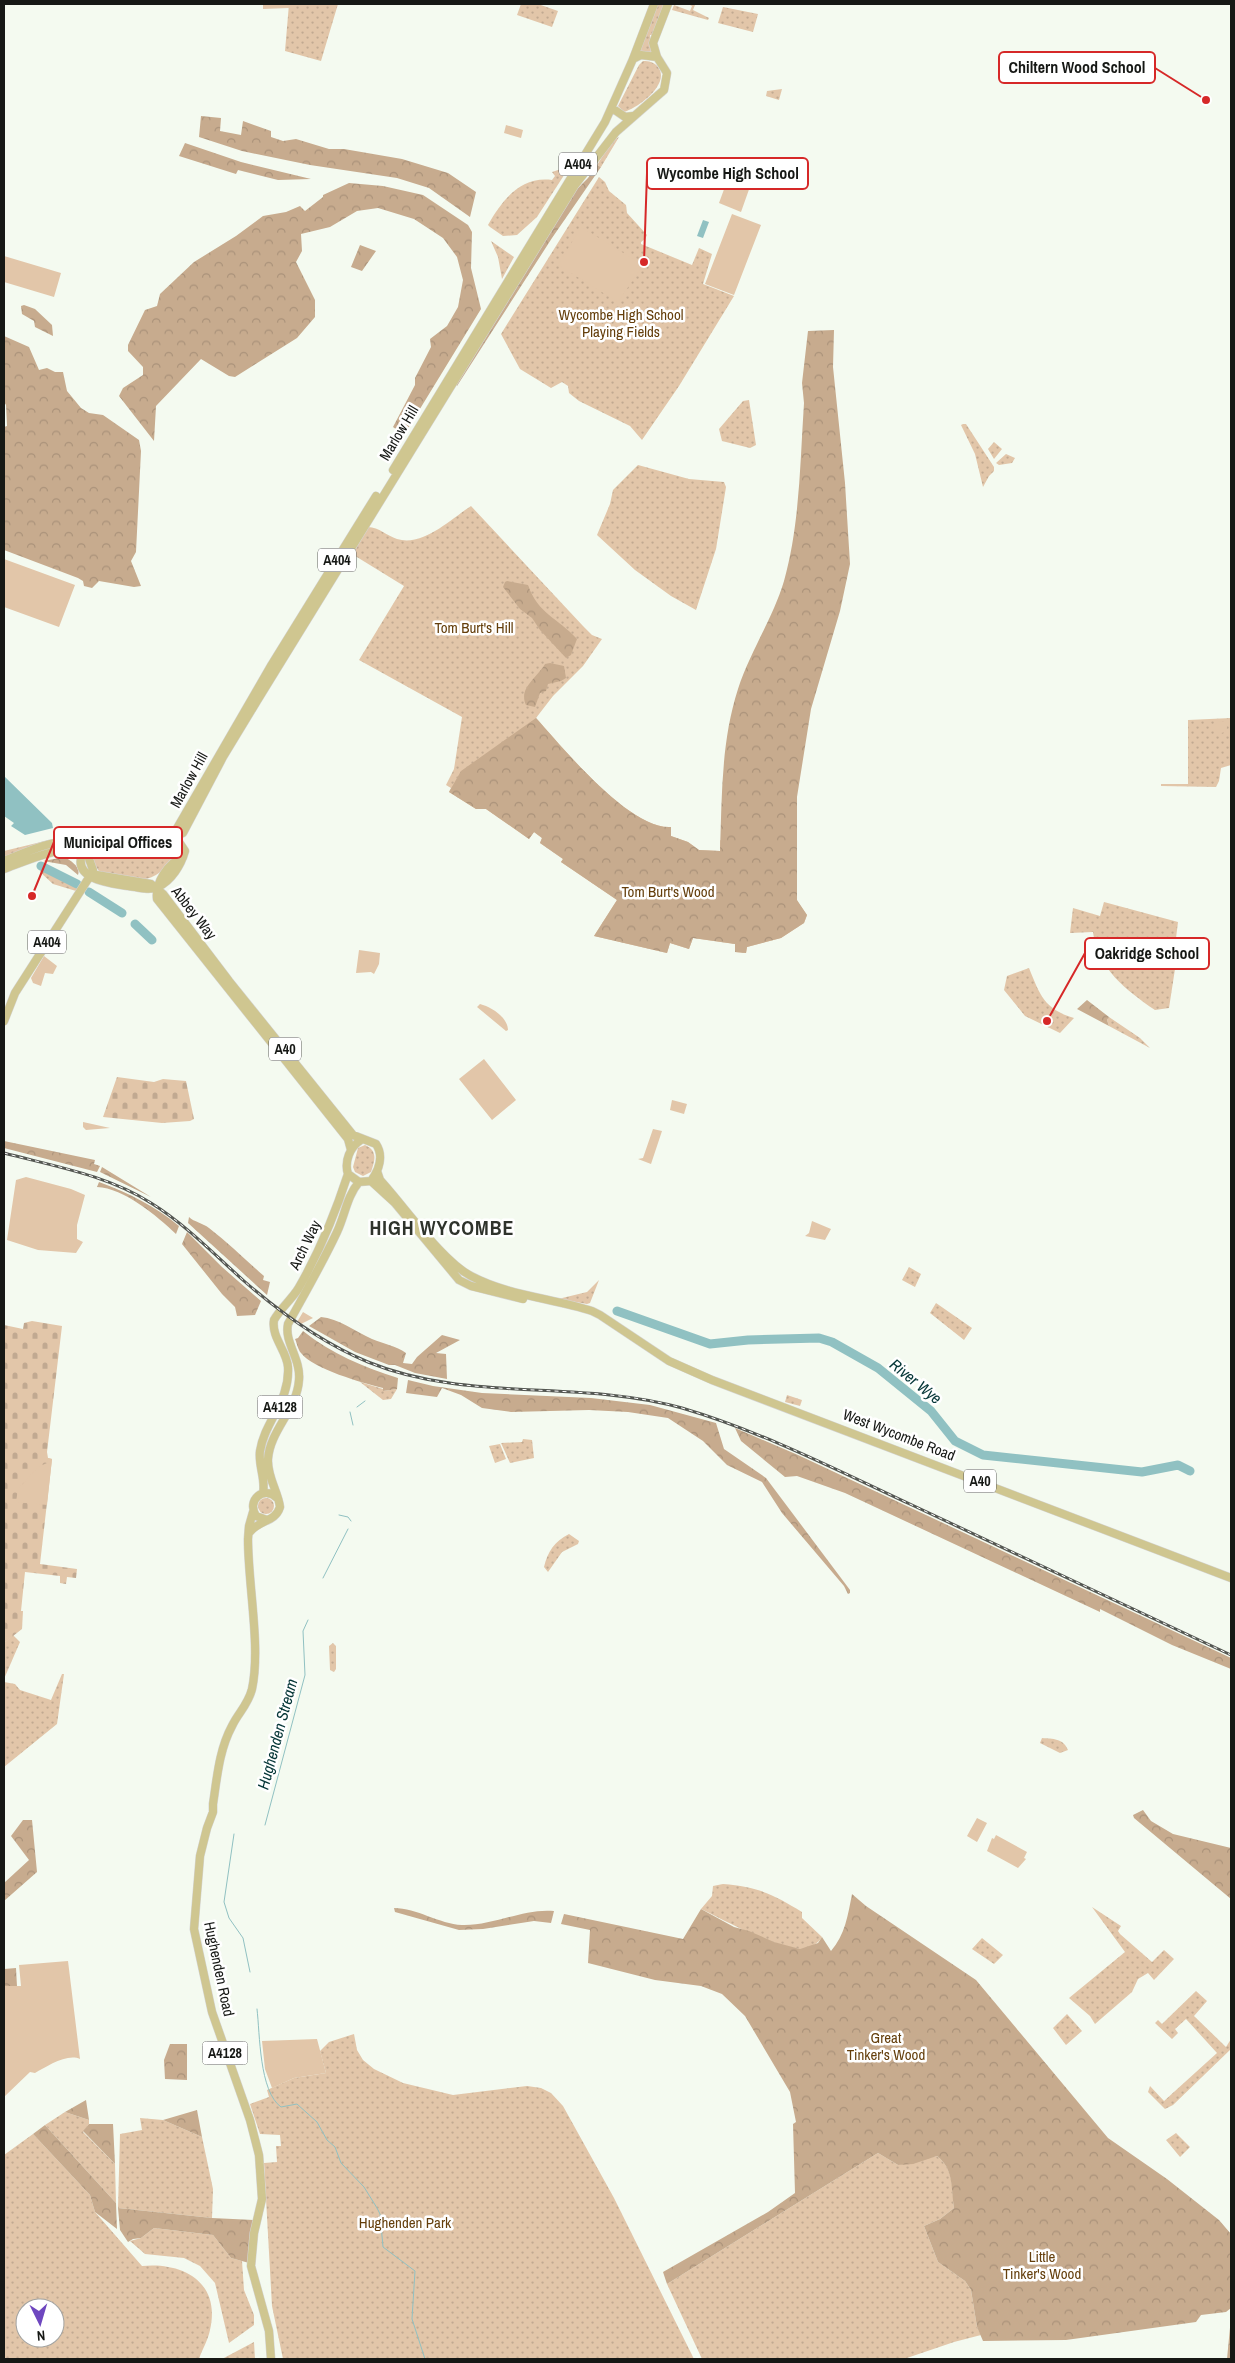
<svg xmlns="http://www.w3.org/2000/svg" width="1235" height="2363" font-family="'Archivo Narrow',sans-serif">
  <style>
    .grass { fill: url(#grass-dots); fill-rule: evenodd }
    .forest { fill: url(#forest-crowns) }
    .cemetery { fill: url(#cemetery-stones) }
    .garden { fill: #e2c6a9 }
    .water { fill: #90c1c2 }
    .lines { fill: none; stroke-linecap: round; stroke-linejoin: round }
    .stream { stroke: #90c1c2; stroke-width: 1 }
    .river { stroke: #90c1c2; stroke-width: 9 }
    .primary-casing { stroke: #d5d5d5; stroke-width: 9 }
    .primary { stroke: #cfc690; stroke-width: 8 }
    .rail-casing { stroke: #545752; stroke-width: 3 }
    .rail { stroke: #fff; stroke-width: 1; stroke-dasharray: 4; stroke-linecap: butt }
    .labels { text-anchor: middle; stroke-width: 5; stroke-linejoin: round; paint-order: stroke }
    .shield { fill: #fff; stroke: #5c5d5b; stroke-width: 1 }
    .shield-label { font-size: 14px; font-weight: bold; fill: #161815 }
    .park-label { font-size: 15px; fill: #643e0b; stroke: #fff }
    .street-label { font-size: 15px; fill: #161815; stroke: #fff }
    .water-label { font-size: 16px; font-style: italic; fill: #053637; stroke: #fff }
    .district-label { font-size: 20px; font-weight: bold; letter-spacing: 1px; fill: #2f332c; stroke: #fff }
    .leader { fill: none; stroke: #d62828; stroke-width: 2 }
    .callout-dot { fill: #d62828; stroke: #fff; stroke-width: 2 }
    .callout { fill: #fff; stroke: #d62828; stroke-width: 2 }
    .callout-label { font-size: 16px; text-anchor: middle; font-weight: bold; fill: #161815 }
  </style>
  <defs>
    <pattern id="grass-dots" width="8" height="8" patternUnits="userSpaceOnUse" patternTransform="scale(1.25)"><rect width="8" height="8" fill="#e2c6a9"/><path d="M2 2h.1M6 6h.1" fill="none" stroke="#c1a991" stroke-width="1.8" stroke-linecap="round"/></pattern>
    <pattern id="forest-crowns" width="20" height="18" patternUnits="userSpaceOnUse" patternTransform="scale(1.25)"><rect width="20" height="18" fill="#c7ab8e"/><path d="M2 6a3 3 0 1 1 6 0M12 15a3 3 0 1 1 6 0" fill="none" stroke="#aa927a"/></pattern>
    <pattern id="cemetery-stones" width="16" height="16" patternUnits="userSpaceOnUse" patternTransform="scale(1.25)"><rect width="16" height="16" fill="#e2c6a9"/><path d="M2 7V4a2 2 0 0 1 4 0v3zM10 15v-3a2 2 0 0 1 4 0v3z" fill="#c1a991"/></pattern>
  </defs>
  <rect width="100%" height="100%" fill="#f4faf0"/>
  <path class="grass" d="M289 4H338L321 61 285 51Z
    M521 4H538L558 11 552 27 517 15Z
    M657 4H664L652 35H650L652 53 638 52Z
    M688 4 695 5 693 10 709 18 708 20 672 10 674 5 690 11 692 6Z
    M723 7 758 14 753 32 718 23Z
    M643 61C649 61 654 62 658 67 671 84 638 108 624 112L618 106 639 65Z
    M782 89 779 100 766 96 767 91Z
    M619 137 601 167 597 165 612 141Z
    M570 166 537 217 517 235 503 236 490 227 488 225C503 199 521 176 552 180L555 176 552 172Z
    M599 177 605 182 609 191 626 205 627 213 647 235 645 239 641 242V244L692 265 699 248 712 254 703 284 734 296 679 386 642 440 630 426 579 401 569 393 568 386 562 382 551 388 520 369 501 334Z
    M491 241 514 257 502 279 498 257Z
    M749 400 756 445 750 448 722 441 719 429 743 401Z
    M963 424H966L994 467V471L989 476 983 487 975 454 961 425Z
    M994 442 1002 449 994 459 988 449Z
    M1006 454 1015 458 1012 463 999 465 996 463Z
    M638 465 689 479 724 482 726 487 716 549 696 610 671 596 635 570 597 535 610 504 613 490Z
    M471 506 583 626 592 635 602 639 583 666 553 696 536 718C563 748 630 830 671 827V836L688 842 699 850 720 851V840L770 862 807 915 804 923 781 938 747 947 746 953 735 952V944L693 938 689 949 670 943 667 953 594 936 617 900 561 862 563 859 540 843 542 838 534 832 529 839 486 809H476L449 792 451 788 446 785 454 769 462 717 359 660 404 586 352 554 368 527C379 527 387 536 397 539 423 547 451 519 471 506Z
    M1231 718V765L1221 768 1219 781 1216 787 1161 786V784H1188V720Z
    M49 840V842L4 858V851Z
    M164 842 173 848V859C148 890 135 878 100 873L92 860C97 844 148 842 164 842Z
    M41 868 74 883 78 886 76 891 53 884 40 872Z
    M1104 902 1178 922 1174 954 1177 956 1169 1008 1155 1010C1127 991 1097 968 1093 932L1070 933 1073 908 1100 916Z
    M1029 968C1040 995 1044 1009 1074 1018L1060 1033 1025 1016 1004 990 1007 976Z
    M1109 1017 1140 1038 1150 1048 1109 1026 1107 1020Z
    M365 1145C378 1151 375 1160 371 1172L363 1176 355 1172 353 1167 358 1148Z
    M909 1267 921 1274 915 1287 902 1280Z
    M599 1280 590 1303 587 1304 558 1299 587 1292Z
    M936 1303 972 1328 964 1340 930 1313Z
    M360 1382 383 1389V1391L397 1389 391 1399 383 1400Z
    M787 1395 802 1400 800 1406 785 1402Z
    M523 1439 532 1440 534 1458 510 1463 501 1443 522 1442Z
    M500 1444 506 1459 495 1463 489 1446Z
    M258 1506a8 8 0 1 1 16 0a8 8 0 1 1-16 0Z
    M569 1534 579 1541 578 1544 562 1552 548 1572 544 1567C548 1551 554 1542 569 1534Z
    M13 1635 20 1642 4 1679V1643Z
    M333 1643 336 1646V1669L334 1672 330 1670 329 1646Z
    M62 1674H64L57 1724 4 1767V1682L15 1684 20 1690 51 1700Z
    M1042 1738C1053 1739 1063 1738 1068 1750L1060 1753 1040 1743Z
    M723 1884C758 1887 773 1894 802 1912V1918L822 1937C818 1944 807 1950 799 1949 767 1944 730 1923 701 1909L712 1896 713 1886Z
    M1092 1907 1121 1926 1118 1931 1120 1934 1152 1962 1164 1950 1174 1959 1154 1980 1148 1973 1138 1979 1132 1992 1095 2024 1090 2016 1069 1998 1125 1952Z
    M982 1938 1003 1955 994 1964 972 1949Z
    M1196 1991 1207 2001 1194 2016 1226 2047 1231 2039V2049L1173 2105 1165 2109 1148 2092 1150 2086 1164 2101 1217 2053 1186 2019 1175 2029 1178 2033 1172 2039 1155 2023 1158 2020 1162 2024Z
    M1067 2014 1082 2031 1066 2045 1053 2028Z
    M354 2034 357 2050 363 2060 374 2069 403 2083 453 2095 527 2086 541 2088 551 2093 563 2106 614 2198 694 2359H283L272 2306 264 2163 277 2162 276 2146H281L280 2135 260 2134 250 2104 269 2097 267 2090 294 2078 326 2073 320 2051 329 2042Z
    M65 2112 89 2120V2124L83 2132 115 2164 116 2203 45 2125Z
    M140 2118 163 2120 202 2137 213 2189 212 2218 118 2208 120 2134 142 2130Z
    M1176 2133 1190 2147 1180 2157 1166 2140Z
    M33 2134 90 2195 95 2212 142 2266C183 2262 221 2282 210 2330 208 2340 202 2350 199 2359H4V2155ZM25 2308H55V2338H25Z
    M878 2153 898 2165 937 2156C954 2169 952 2188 954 2208L940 2219 924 2226 938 2262 965 2281 971 2290 977 2327 981 2335 954 2342 904 2359H702L667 2284Z
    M154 2228 213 2235 231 2258 242 2261 244 2290 254 2315V2325L229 2343 215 2283 200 2266 184 2258 145 2254 130 2241 141 2238Z
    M254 2342 255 2359H222Z"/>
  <path class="forest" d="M201 116 221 118 220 131 241 135 243 121 271 131V137L283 141 296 139 329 149H344L402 159 448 173 476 192 470 217 429 188 397 178 310 165 242 151 199 137Z
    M185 143 241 162 311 179 278 180 238 170 236 174 179 156Z
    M597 165 601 167 552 238 457 386 456 384 576 190 588 178Z
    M349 183 383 186 423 195 468 225 472 232 471 268 481 309 404 435 393 427 415 385V378L431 347 430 339 447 326 458 307 463 280 457 257 443 238 414 219 378 208 357 211 330 227 301 234 302 251 296 262 315 300V317L297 338 235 377 229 376 201 359 156 406 154 441 119 396 123 388 143 375V367L128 351V345L145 310 157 306 160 294 194 262 236 236 263 216 286 212 300 206 305 211 323 197V195Z
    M360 245 376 251 362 271 351 267Z
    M24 305 35 309 52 325 53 336 35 327 34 321 22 314 21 306Z
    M834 330 833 367 845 483 850 564 840 611 811 709 797 797V900L807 915 804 923 781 938 747 947 746 953 735 952V944L693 938 689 949 670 943 667 953 594 936 617 900 561 862 563 859 540 843 542 838 534 832 529 839 486 809H476L449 792 461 771 536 718C563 748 630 830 671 827V836L688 842 699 850 720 851C722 796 721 742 738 689 750 652 773 618 784 581 800 524 800 462 804 403L802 383 808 331Z
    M4 336 29 347 39 370 47 368 55 372H63L67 391 81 408 89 413 103 415 139 440 141 451 136 552 131 561 141 586 134 587 99 581 92 588 84 586 83 581 78 578 4 550V427L7 426 6 405 4 402Z
    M507 581 528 585C538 614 558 618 577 639L571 655 566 658 540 630 532 618 520 609 503 587 505 582Z
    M550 663 564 666 566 678 561 681 548 684 546 691 540 693 535 707 526 705C518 688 537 678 545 664Z
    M65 857C71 861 81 867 78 875L66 865 43 861Z
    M1087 1000 1109 1017 1107 1020 1109 1026 1077 1009Z
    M4 1141 95 1160 94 1164 100 1166 97 1172 4 1148Z
    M102 1167 151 1197 100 1172Z
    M99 1182C129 1193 155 1206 179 1226L176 1234C157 1216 124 1188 97 1187Z
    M189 1217C194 1222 203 1223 209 1228 229 1243 246 1261 264 1276L263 1280 270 1282 267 1295 188 1223Z
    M187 1232 222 1267 261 1301 255 1315 237 1316 235 1307 222 1294 182 1244Z
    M321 1317C338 1318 356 1332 372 1339 384 1344 396 1346 406 1353L403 1363 412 1364 417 1357 442 1335 460 1340 436 1353 446 1354 447 1379 415 1373 395 1365H389L355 1352 309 1326Z
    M303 1331C332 1354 363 1367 398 1378L397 1389 383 1391V1388C363 1383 313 1369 301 1353 298 1350 297 1343 295 1339L298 1338Z
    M408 1380 433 1386 482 1393 591 1398 650 1405 716 1423 724 1449 766 1478 850 1590V1593L848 1594 844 1586 782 1513 762 1482 727 1465 703 1441 668 1418 628 1412 589 1410 511 1412 482 1408 461 1395 442 1388 437 1397 406 1393Z
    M735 1428 798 1455 1231 1658V1669L1172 1645 1100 1609V1612L845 1493 797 1476 785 1477 741 1441Z
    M1143 1810 1151 1821 1173 1834 1231 1848V1899L1134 1818 1133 1815Z
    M23 1820H32L37 1872 4 1901V1883L29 1860 11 1836Z
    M852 1894 866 1906 976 1980 1108 2138 1167 2179 1219 2220 1231 2234V2308L1226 2312 1201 2315 1196 2322 1066 2340 983 2341 977 2327 971 2290 965 2281 938 2262 924 2226 940 2219 954 2208C951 2188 954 2169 937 2156L913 2164 898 2165 878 2153 667 2284 663 2272 768 2212 795 2193 793 2124 796 2122 790 2092 745 2016 722 1994 701 1986 655 1980 588 1963 590 1930 561 1924 564 1914 683 1939 701 1909 734 1927 749 1931 774 1942 800 1949 818 1943 822 1937 831 1951C845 1935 848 1915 852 1894Z
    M394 1908C417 1908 439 1924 462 1925 493 1926 524 1908 554 1911L551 1923 534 1921 483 1929 459 1930 395 1912Z
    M16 1968 18 2005 4 2006V1969Z
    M170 2044H187V2080L165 2079 164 2060Z
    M86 2100 89 2120 65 2112Z
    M197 2110 202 2137 163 2120Z
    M89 2124H113L115 2164 83 2131Z
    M45 2125 116 2203 117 2229 95 2212 90 2195 33 2134Z
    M118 2208 212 2218 254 2220 249 2263 231 2258 213 2235 154 2228 141 2238 133 2239 128 2242 120 2230Z
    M1231 2317V2359H1227Z"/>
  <path class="cemetery" d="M117 1077 154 1082 163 1079 186 1081 194 1119 190 1121 162 1123 103 1117Z
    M32 1321 62 1326 47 1452 48 1458 52 1459 40 1564 77 1569 76 1578 67 1577 66 1584 60 1583V1576L25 1572 21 1611H23L22 1629 4 1643V1325L23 1329 24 1323Z"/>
  <path class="garden" d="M263 4H289V8L263 9Z
    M506 125 523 130 521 138 504 133Z
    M730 173 752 181 741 212 719 203Z
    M732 214 761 225 734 295 705 284Z
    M581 227 643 265 618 302 558 265Z
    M4 256 61 273 54 297 4 282Z
    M4 559 75 585 59 627 4 607Z
    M1215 727a6 6 0 1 1 12 0a6 6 0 1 1-12 0Z
    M359 950 380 953 379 964 374 974 371 972 356 973Z
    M44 956 57 966 53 974 45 973 41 986 33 983 31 978Z
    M480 1004C492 1007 508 1018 508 1030L506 1031 477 1007Z
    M484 1059 516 1100 492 1120 459 1079Z
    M672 1100 687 1104 684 1114 670 1110Z
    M83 1122 110 1128 86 1130 83 1127Z
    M653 1129 662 1131 651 1164 638 1159 643 1158Z
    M26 1177 71 1189 85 1195 77 1225V1239L83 1242 76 1253 38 1250 7 1240 16 1180Z
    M812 1221 831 1229 825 1240 805 1236 809 1233Z
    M303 1312 313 1318 301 1324 297 1322Z
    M48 1458 52 1459 47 1505 16 1502 18 1489 38 1467 47 1463Z
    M977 1818 987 1823 977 1842 967 1836Z
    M996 1835 1027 1852 1024 1858 1026 1859 1018 1868 987 1851 992 1838 994 1839Z
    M68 1961 80 2059C67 2053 46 2067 35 2073L30 2072 4 2097V1986H21L19 1965Z
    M317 2039 326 2073 294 2078 272 2088 265 2069 262 2041Z"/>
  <path class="water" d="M703 220 709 222 703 238 697 236Z
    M4 776 52 823 53 828 25 835 11 826 14 823 4 816Z"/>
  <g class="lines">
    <path class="stream" d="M357 1407 365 1401
      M350 1412 353 1425
      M339 1515 348 1517 351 1521
      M323 1578 348 1529
      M265 1825 305 1675 303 1631 308 1620
      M234 1834 224 1902 229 1918 243 1938 250 1972
      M257 2009C260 2034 259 2091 281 2107L297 2104 317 2122 327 2140 335 2147 341 2163 364 2187 377 2208 380 2214 383 2247 415 2271 412 2319 425 2359"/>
    <path class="river" d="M41 866 77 884
      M89 892 122 913
      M135 924 152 940
      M617 1311 710 1344 748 1340 819 1338 832 1342 878 1368 931 1411 955 1441 983 1455 1142 1472 1178 1465 1190 1471"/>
    <g class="primary-casing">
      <path id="primary" d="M633 59 641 55 657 57
        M612 108 625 117 633 116
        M393 470 605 122 633 59 654 4
        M83 846 152 840 183 833 223 757 257 701 575 185 616 132 664 90 667 73 657 57 653 43 668 4
        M82 854C73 880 110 883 128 886 137 887 149 891 158 887 172 880 181 865 185 851L175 836
        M183 857C174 850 174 841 176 830L272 664 376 496
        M183 857C168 863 155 883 157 899L348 1139 351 1150
        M4 861C22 854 66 832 83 846
        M4 869C20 863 36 856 53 852 63 849 71 854 80 851
        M90 876 97 875 151 884 163 894 229 981 353 1135 376 1144C384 1156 379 1170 371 1181L359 1182 348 1174C344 1161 350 1147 361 1140
        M4 1021 15 993 90 876 93 870 87 853
        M377 1171 380 1180C404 1206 442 1261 471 1276 509 1296 552 1298 592 1311L600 1315 669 1361 712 1380 1231 1578
        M371 1181 395 1203 459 1280 471 1286 523 1299
        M263 1493C266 1480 258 1465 260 1451 265 1420 290 1402 288 1367 287 1351 271 1337 274 1320 280 1309 291 1300 298 1289 319 1253 335 1214 348 1174
        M253 1512 249 1526 248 1539C248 1585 261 1647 252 1689 248 1705 238 1713 232 1726 219 1750 217 1778 213 1804V1812L207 1828 200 1856 194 1929 212 2012 250 2120 259 2155 262 2199 254 2233 251 2266 269 2331 271 2359
        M267 1520 256 1516C246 1500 264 1485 277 1498
        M249 1533C259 1519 275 1523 280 1507 278 1491 267 1477 268 1459 270 1430 297 1410 299 1380 301 1359 284 1342 288 1324 305 1293 322 1264 337 1232 345 1215 347 1196 359 1182"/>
    </g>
    <use href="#primary" class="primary"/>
    <g class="rail-casing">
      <path id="rail" d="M4 1153C53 1166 107 1175 151 1203 185 1224 214 1254 244 1281 282 1314 322 1343 368 1362 468 1403 579 1379 682 1408 763 1432 837 1470 912 1505 1019 1555 1125 1605 1231 1655"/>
    </g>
    <use href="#rail" class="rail"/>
  </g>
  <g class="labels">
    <g class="shield">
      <rect x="559" y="152.5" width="38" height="23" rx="4"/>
      <rect x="318" y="548.5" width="38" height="23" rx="4"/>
      <rect x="28" y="930.5" width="38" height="23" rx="4"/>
      <rect x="269" y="1037.5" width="32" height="23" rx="4"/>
      <rect x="257.5" y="1395.5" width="45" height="23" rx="4"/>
      <rect x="964" y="1469.5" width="32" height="23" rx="4"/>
      <rect x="202.5" y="2041.5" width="45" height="23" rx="4"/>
    </g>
    <g class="shield-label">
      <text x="578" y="169">A404</text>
      <text x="337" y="565">A404</text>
      <text x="47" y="947">A404</text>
      <text x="285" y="1054">A40</text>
      <text x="280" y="1412">A4128</text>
      <text x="980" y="1486">A40</text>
      <text x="225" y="2058">A4128</text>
    </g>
    <g class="park-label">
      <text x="621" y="320">Wycombe High School<tspan x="621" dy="17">Playing Fields</tspan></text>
      <text x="474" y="633">Tom Burt's Hill</text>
      <text x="668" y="897">Tom Burt's Wood</text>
      <text x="886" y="2043">Great<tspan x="886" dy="17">Tinker's Wood</tspan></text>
      <text x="405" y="2228">Hughenden Park</text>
      <text x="1042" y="2262">Little<tspan x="1042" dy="17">Tinker's Wood</tspan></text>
    </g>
    <g class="street-label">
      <text transform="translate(399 433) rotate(-59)" y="5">Marlow Hill</text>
      <text transform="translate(189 780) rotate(-61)" y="5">Marlow Hill</text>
      <text transform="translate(194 913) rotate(52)" y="5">Abbey Way</text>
      <text transform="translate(305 1245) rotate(-64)" y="5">Arch Way</text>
      <text transform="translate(899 1435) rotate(21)" y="5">West Wycombe Road</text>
      <text transform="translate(219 1969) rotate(78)" y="5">Hughenden Road</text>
    </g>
    <g class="water-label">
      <text transform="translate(916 1381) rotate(39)" y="6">River Wye</text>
      <text transform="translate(277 1734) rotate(-75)" y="6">Hughenden Stream</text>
    </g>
    <g class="district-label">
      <text x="442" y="1235">HIGH WYCOMBE</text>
    </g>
  </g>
  <path class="leader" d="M1206 100L1155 68M644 262L647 173M32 896L54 842M1047 1021L1085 953"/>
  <g class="callout-dot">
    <circle cx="1206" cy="100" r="5"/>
    <circle cx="644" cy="262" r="5"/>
    <circle cx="32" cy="896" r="5"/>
    <circle cx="1047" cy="1021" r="5"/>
  </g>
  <g class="callout">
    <rect x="999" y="52" width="156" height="31" rx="5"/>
    <rect x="647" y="158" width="161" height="31" rx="5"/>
    <rect x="54" y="827" width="128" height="31" rx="5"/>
    <rect x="1085" y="938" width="124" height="31" rx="5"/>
  </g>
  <g class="callout-label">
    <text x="1077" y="73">Chiltern Wood School</text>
    <text x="728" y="179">Wycombe High School</text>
    <text x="118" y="848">Municipal Offices</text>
    <text x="1147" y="959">Oakridge School</text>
  </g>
  <rect width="1235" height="2363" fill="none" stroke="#161815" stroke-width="10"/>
  <g transform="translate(40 2323) rotate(175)"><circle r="24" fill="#ffffff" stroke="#a2a3a1"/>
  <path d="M0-4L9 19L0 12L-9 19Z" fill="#6e47bf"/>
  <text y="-8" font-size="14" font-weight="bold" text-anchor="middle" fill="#161815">N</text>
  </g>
</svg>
